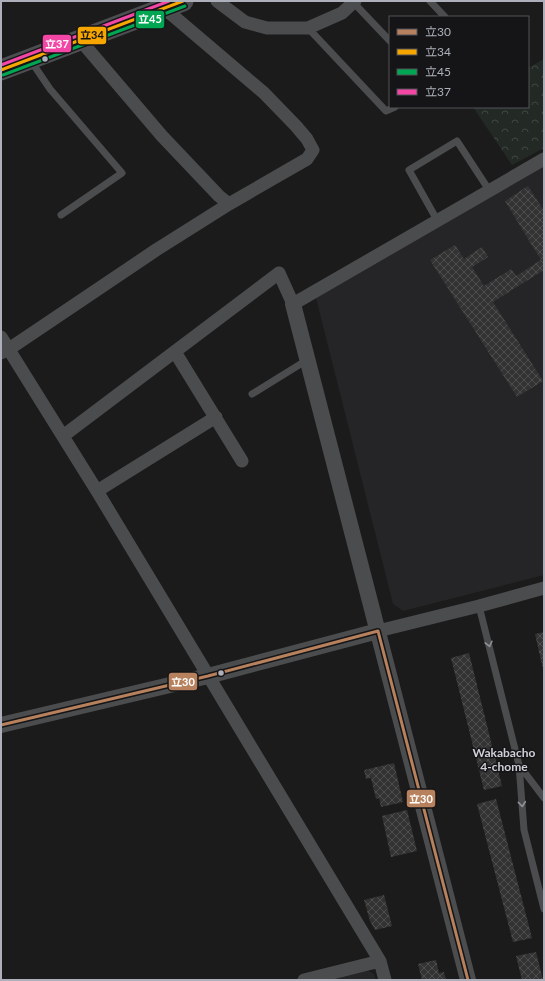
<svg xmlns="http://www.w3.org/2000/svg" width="545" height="981" font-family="Lato,'Noto Sans JP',sans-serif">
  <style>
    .built { fill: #252527 }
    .forest { fill: url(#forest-crowns) }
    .building { fill: url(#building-cross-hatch) }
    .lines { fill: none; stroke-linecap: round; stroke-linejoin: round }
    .service { stroke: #4b4c4e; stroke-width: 7 }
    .minor { stroke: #4b4c4e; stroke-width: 13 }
    .tertiary { stroke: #4b4c4e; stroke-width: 16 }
    .primary { stroke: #4d4e51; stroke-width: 21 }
    .bus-1-casing { stroke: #151517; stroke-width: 6 }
    .bus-2-casing { stroke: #151517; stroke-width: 6 }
    .bus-3-casing { stroke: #151517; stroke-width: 6 }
    .bus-4-casing { stroke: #151517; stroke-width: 6 }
    .bus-1 { stroke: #b6815c; stroke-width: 3 }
    .bus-2 { stroke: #f7a600; stroke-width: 3 }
    .bus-3 { stroke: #00a651; stroke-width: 3 }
    .bus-4 { stroke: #f346a5; stroke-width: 3 }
    .oneway { stroke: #90929a }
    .bus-dot { fill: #adb0bb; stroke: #151517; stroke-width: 1.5 }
    .labels { text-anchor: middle; stroke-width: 3; stroke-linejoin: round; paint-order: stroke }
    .neighbourhood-label { font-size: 12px; font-weight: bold; fill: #cecfd7; stroke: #151517 }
    .line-badge { stroke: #151517; stroke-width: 1.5 }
    .badge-label { font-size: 11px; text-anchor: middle; font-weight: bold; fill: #fff }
    .pale-badge-label { font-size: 11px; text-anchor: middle; font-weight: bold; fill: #111 }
  </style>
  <defs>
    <pattern id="forest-crowns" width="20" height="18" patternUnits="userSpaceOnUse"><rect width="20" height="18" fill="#232a25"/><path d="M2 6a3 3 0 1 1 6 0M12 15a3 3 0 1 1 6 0" fill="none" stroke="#404643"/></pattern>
    <pattern id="building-cross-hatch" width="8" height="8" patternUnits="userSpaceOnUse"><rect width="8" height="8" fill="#333"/><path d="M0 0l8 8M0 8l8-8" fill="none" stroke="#4e4e4f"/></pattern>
  </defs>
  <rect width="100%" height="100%" fill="#1b1b1b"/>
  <path class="built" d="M544 165V575L403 611 393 604 316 298Z
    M367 970 374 974 376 980H328Z"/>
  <path class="forest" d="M544 59V148L512 165 473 107H528V68Z"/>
  <path class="building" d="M528 186 544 211V270L493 302 543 381 517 397 430 260 455 245 464 259 482 247 488 257 472 267 484 286 511 269 516 276 541 260 505 201Z
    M544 632V669H543L535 634Z
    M469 653 502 786 484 790 451 658Z
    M394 763 403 802 381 807 379 798 376 799 371 778 366 779 364 770Z
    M496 799 532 938 513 942 477 804Z
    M407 810 417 851 391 857 382 816Z
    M384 895 392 926 375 930 370 921 364 900Z
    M536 952 543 980H522L516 956Z
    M436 960 439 973 444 972 446 980H422L418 964Z"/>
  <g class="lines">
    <path class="service" d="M430 1 445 17
      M353 2 390 41
      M308 28 386 111 395 107
      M31 61 50 89 122 173 61 215
      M437 220 409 170 457 141 489 190
      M252 394 307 360
      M479 606 519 765 544 798
      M519 765 524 830 544 909"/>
    <path class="minor" d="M217 1 245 22 267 28H308L342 13 355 1
      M83 39 87 48 162 136 219 196 229 204
      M1 337 97 491 380 961 304 980
      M175 352 242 461
      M1 353 9 349 156 250 229 204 307 159 313 150 307 139 296 126 264 93 164 8
      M63 436 279 273 293 304 544 159
      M97 491 216 417
      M378 631 479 606 544 588
      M380 961 385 980"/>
    <path class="tertiary" d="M293 304 468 980
      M1 725 208 676 378 631"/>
    <path class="primary" d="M1 70 183 1"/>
    <g class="bus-1-casing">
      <path id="bus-1" d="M1 725 208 676 378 631 468 980"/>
    </g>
    <g class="bus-2-casing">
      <path id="bus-2" d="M1 70 183 1"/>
    </g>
    <g class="bus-3-casing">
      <path id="bus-3" d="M3 75 185 6"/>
    </g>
    <g class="bus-4-casing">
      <path id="bus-4" d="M1 65 169 1"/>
    </g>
    <use href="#bus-1" class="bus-1"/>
    <use href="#bus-2" class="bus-2"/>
    <use href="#bus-3" class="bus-3"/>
    <use href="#bus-4" class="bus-4"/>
  </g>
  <defs><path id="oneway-chevron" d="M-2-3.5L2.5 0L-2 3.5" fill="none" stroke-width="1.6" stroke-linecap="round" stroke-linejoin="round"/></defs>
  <g class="oneway">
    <use href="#oneway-chevron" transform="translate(489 644) rotate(76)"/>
    <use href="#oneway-chevron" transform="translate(522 804) rotate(85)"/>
  </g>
  <g class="bus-dot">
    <circle cx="45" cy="59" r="3.5"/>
    <circle cx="221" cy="673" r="3.5"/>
  </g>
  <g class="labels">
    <g class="neighbourhood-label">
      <text x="504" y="757">Wakabacho<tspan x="504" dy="14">4-chome</tspan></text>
    </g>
  </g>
  <g class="line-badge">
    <rect x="135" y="10" width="30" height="19" rx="4" fill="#00a651"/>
    <rect x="77" y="26" width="30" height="19" rx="4" fill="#f7a600"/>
    <rect x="42" y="34" width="30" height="19" rx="4" fill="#f346a5"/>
    <rect x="168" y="672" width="30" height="19" rx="4" fill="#b6815c"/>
    <rect x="406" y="789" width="30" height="19" rx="4" fill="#b6815c"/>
  </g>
  <g class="badge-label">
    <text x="150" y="23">立45</text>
    <text x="57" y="48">立37</text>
    <text x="183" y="686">立30</text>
    <text x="421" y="803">立30</text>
  </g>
  <g class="pale-badge-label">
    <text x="92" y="39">立34</text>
  </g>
  <rect width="545" height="981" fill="none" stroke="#adb0bb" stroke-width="4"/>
  <rect x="389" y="16" width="140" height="92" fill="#151517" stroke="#525359"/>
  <rect x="397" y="29" width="20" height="6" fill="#b6815c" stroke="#525359"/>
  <text x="425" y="36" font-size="12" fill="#adb0bb">立30</text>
  <rect x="397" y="49" width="20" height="6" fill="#f7a600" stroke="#525359"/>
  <text x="425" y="56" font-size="12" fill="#adb0bb">立34</text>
  <rect x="397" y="69" width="20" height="6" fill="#00a651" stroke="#525359"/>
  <text x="425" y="76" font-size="12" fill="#adb0bb">立45</text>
  <rect x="397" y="89" width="20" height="6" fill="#f346a5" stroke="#525359"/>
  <text x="425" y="96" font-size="12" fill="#adb0bb">立37</text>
</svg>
